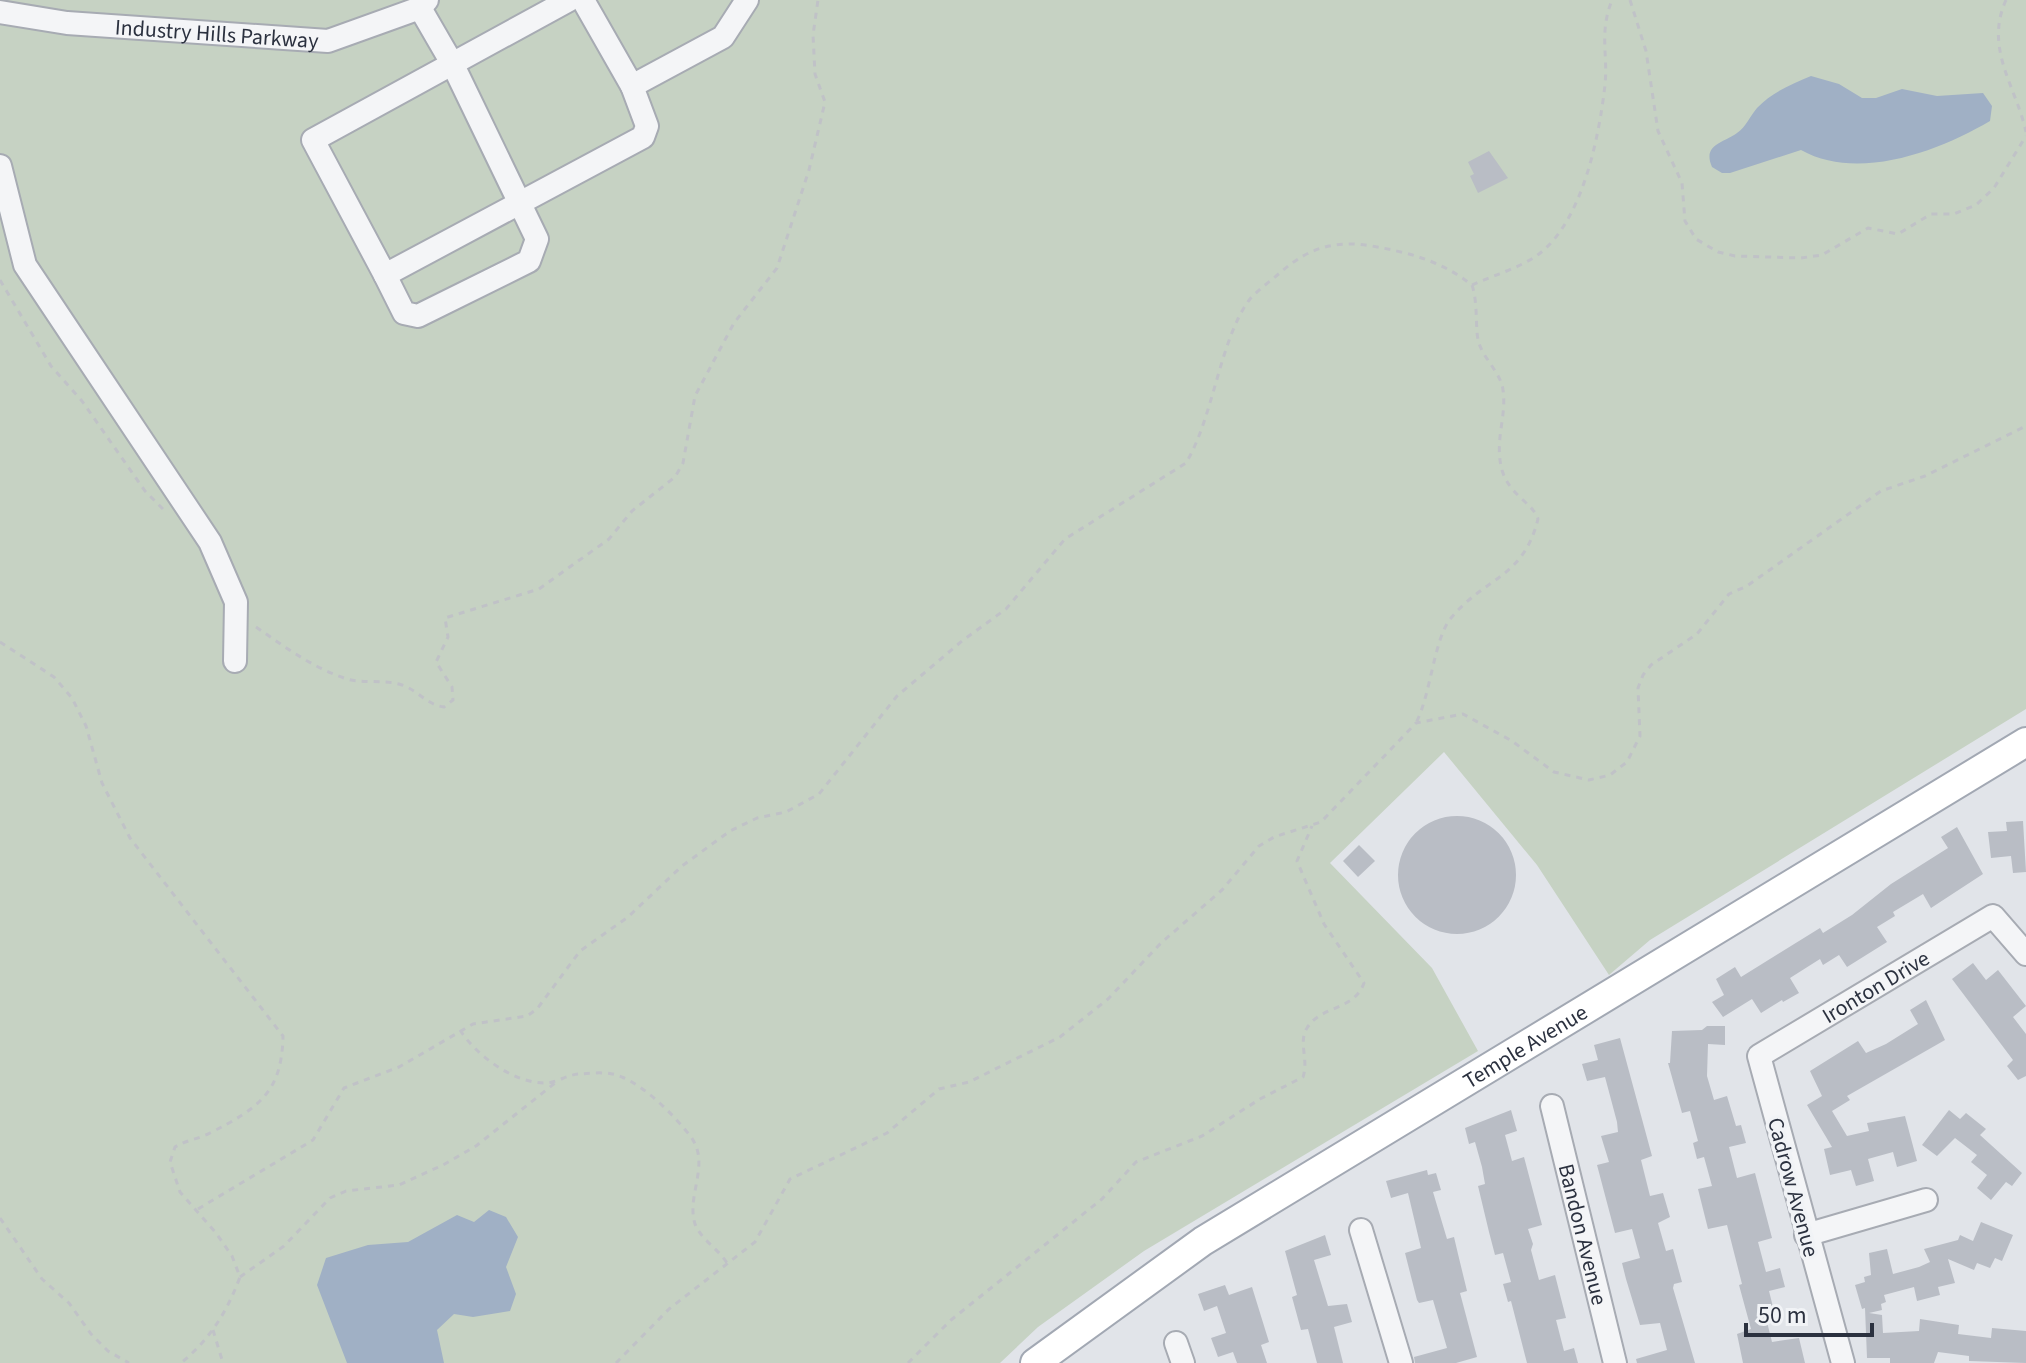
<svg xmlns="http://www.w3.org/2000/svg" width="2026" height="1363" font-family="'Source Sans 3',sans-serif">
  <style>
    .green { fill: #c6d2c3 }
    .water { fill: #a0b0c5 }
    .building { fill: #b9bdc5 }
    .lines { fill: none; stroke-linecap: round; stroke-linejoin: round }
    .minor-casing { stroke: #a7abb3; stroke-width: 26 }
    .major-casing { stroke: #a2a8b3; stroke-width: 32 }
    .path { stroke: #c0c2c7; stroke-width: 3; stroke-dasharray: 6 6; stroke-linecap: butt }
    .minor { stroke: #f4f5f7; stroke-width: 22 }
    .major { stroke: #fff; stroke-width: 28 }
    .labels { text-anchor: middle; stroke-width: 7; stroke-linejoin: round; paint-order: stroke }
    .street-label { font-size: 22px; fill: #2b313f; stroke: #f1f3f6 }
  </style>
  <rect width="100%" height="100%" fill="#e1e4e9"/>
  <path class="green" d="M0 0H2026V709L1650 940 1609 975 1537 865 1444 752 1330 863 1432 968 1478 1051 1144 1251 1038 1327 1000 1363H0Z"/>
  <path class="water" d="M1811 76 1839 84 1862 98H1876L1902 89 1937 96 1983 93 1992 106 1990 121C1939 151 1858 182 1801 150L1730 173H1722L1712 167C1702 144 1724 143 1737 133 1746 127 1750 116 1757 108 1772 92 1792 84 1811 76Z
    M489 1210 506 1217 518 1237 506 1267 516 1294 510 1311 473 1317 454 1314 437 1330 444 1363H347L317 1285 326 1258 368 1245 408 1242 457 1215 474 1222Z"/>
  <path class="building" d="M1489 151 1508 178 1478 193 1470 176 1474 174 1468 162Z
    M1398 875a59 59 0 1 1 118 0a59 59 0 1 1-118 0Z
    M2023 821 2026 872 2013 873 2011 856 1991 858 1988 832 2007 831 2006 822Z
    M1957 827 1983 874 1931 908 1923 894 1893 912 1895 916 1877 927 1887 942 1847 967 1839 955 1823 965 1820 959 1790 978 1799 993 1783 1002 1782 1000 1761 1013 1752 999 1723 1017 1712 1002 1724 995 1716 979 1735 967 1741 977 1820 928 1823 933 1852 915 1891 884 1948 848 1941 837Z
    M1359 845 1375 861 1358 877 1343 861Z
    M1973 963 1986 980 1998 970 2026 1006 2013 1017 2026 1034V1076L2018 1080 2007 1066 2013 1060 1952 979Z
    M1926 1000 1945 1040 1847 1096 1850 1100 1832 1111 1847 1136 1869 1131 1867 1123 1905 1116 1917 1161 1897 1167 1893 1152 1868 1159 1874 1181 1856 1186 1851 1170 1830 1175 1824 1149 1832 1147 1807 1105 1822 1096 1810 1071 1858 1041 1866 1053 1886 1044 1918 1024 1910 1010Z
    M1707 1026H1725V1045L1708 1044 1707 1076 1714 1100 1727 1096 1736 1126 1741 1125 1746 1143 1729 1147 1737 1178 1755 1173 1772 1238 1758 1242 1766 1272 1780 1268 1785 1287 1769 1291 1774 1311 1765 1314 1772 1342 1799 1338 1805 1363H1743L1737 1334 1751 1329 1739 1285 1742 1284 1727 1225 1708 1229 1698 1189 1712 1186 1704 1157 1697 1159 1693 1143 1698 1141 1690 1111 1682 1113 1668 1063H1670L1672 1031 1702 1030Z
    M1620 1038 1652 1156 1641 1160 1650 1196 1663 1193 1670 1217 1658 1223 1666 1251 1673 1249 1682 1282 1674 1284 1673 1288 1695 1363H1637L1636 1359 1667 1350 1660 1323 1640 1325 1626 1279 1622 1263 1640 1258 1632 1229 1615 1233 1597 1165 1609 1162 1601 1136 1618 1132 1617 1122 1605 1077 1587 1081 1582 1064 1598 1060 1594 1045Z
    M1511 1110 1517 1131 1505 1135 1512 1161 1524 1157 1542 1225 1528 1229 1533 1244 1531 1250 1539 1280 1555 1275 1566 1318 1556 1320 1564 1351 1574 1348 1578 1363H1527L1511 1301 1508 1302 1503 1284 1511 1282 1503 1253 1495 1255 1489 1232 1478 1186 1485 1184 1482 1167 1475 1142 1469 1144 1465 1128Z
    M1949 1110 1960 1119 1966 1113 1986 1129 1980 1135 2022 1173 2012 1186 2006 1182 1991 1200 1977 1188 1987 1175 1971 1162 1977 1155 1955 1138 1937 1156 1922 1145Z
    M1427 1170 1428 1175 1436 1173 1441 1190 1433 1192 1447 1239 1454 1237 1458 1254 1467 1291 1460 1293 1477 1357 1456 1363H1415L1414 1357 1447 1348 1433 1300 1419 1303 1417 1300 1405 1253 1421 1248 1408 1193 1391 1198 1386 1181Z
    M1981 1222 2013 1235 2002 1261 1995 1258 1990 1268 1977 1263 1974 1270 1948 1259 1955 1283 1938 1287 1940 1295 1917 1301 1914 1287 1884 1295 1886 1302 1881 1304 1882 1310 1869 1313 1882 1315 1883 1333 1919 1331 1920 1319 1959 1325 1958 1334 1991 1338 1992 1328 2026 1331V1363L1969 1361V1356L1938 1352 1934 1363H1890V1358H1867L1865 1308 1862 1309 1855 1285 1865 1282 1864 1277 1871 1275 1869 1253 1887 1249 1893 1274 1919 1267 1930 1262 1924 1249 1958 1240 1960 1235 1973 1241Z
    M1325 1235 1331 1255 1314 1260 1328 1306 1347 1304 1352 1322 1334 1327 1343 1363H1317L1308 1329 1301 1330 1292 1297 1297 1295 1285 1251Z
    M1225 1285 1229 1295 1252 1287 1269 1342 1261 1345 1267 1363H1237L1233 1352 1218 1357 1211 1338 1226 1333 1217 1306 1204 1311 1198 1294Z"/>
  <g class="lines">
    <g class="minor-casing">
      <g id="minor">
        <path d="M569 0 313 140 385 275 643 137 647 126 632 86 723 37 747 0"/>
        <path d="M583 0 632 86"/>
        <path id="s1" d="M0 12 67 23 328 41 420 8 427 0"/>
        <path d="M0 166 25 265 210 542 236 602 235 661"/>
        <path d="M385 275 404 313 418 316 529 261 537 239 453 65 420 8"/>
        <path id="s2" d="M1552 1106 1615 1363"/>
        <path d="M1361 1230 1401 1363"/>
        <path d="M1806 1235 1926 1200"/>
        <path d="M1176 1343 1183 1363"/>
        <path id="s3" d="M1843 1363 1759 1056 1993 916 2026 954"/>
      </g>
    </g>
    <g class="major-casing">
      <g id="major">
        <path id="s4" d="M1035 1363 1203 1241 2026 742"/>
      </g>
    </g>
    <path class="path" d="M1630 0 1646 51 1658 131 1682 183 1685 221 1696 239 1718 252 1735 256 1801 258 1822 255 1868 228 1898 234 1931 214H1954L1976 205 1994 188 2026 136
      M2006 0C1984 49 2016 86 2026 132
      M0 280 51 366 82 401 145 491 163 509
      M1472 285C1494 275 1520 268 1539 254 1583 220 1599 137 1605 85 1608 53 1599 33 1612 0
      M256 627C285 647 313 668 347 679 365 684 384 679 402 685 419 691 427 705 444 707L453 700 452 687 436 662 448 637 445 618 539 589 609 539 632 511 675 477 683 463 695 396 734 323 777 268 809 170 825 102 815 74 813 35 818 0
      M0 642 54 677 72 698 86 726 102 783 130 838 283 1036C282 1092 259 1108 210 1133 199 1139 186 1140 175 1147L170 1162 180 1192 216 1233 232 1256 240 1277C227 1312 210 1339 181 1363
      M460 1030C476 1055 513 1083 545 1083 557 1083 568 1074 580 1074 593 1073 609 1071 622 1077 646 1087 675 1116 691 1137 710 1163 688 1193 694 1220 697 1237 718 1248 727 1263
      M198 1209 313 1140 344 1088 399 1067 473 1024 527 1016 537 1009 580 951 628 917 682 866 730 831 757 818 786 812 819 794 897 696 962 641 1006 609 1065 539 1186 463C1214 416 1220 338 1250 299 1259 289 1272 280 1282 271 1310 247 1336 240 1372 246 1411 253 1441 261 1472 285 1479 306 1474 333 1480 346 1486 361 1501 374 1503 390 1507 416 1494 441 1502 470 1509 495 1534 504 1538 519 1523 579 1486 576 1451 618 1434 638 1431 694 1416 723
      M0 1218 42 1279 69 1303 91 1334 108 1351 129 1363
      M240 1277 284 1246 330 1198 346 1191 399 1185 443 1165 476 1146 555 1083
      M213 1330 223 1363
      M616 1363 669 1309 755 1242 790 1179 887 1133 939 1089 969 1082 1060 1037 1108 999 1161 943 1222 890 1259 846 1274 837 1321 822 1416 723 1463 714 1512 741 1554 772 1589 780 1610 775 1627 762 1640 736 1638 688 1643 675 1651 665 1697 634 1729 594 1747 586 1881 491 1925 476 2026 426
      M908 1363 951 1320 1102 1199 1136 1162 1202 1136 1260 1099 1303 1077C1309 1060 1298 1042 1307 1028 1321 1005 1354 1011 1364 983L1324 924 1297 861 1312 826"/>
    <use href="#minor" class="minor"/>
    <use href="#major" class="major"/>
  </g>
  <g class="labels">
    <g class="street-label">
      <text dy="8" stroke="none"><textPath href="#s1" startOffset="218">Industry Hills Parkway</textPath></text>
      <text dy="8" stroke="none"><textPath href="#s3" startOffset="454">Ironton Drive</textPath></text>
      <text dy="8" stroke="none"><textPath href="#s4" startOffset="584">Temple Avenue</textPath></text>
      <text transform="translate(1794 1187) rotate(75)" y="8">Cadrow Avenue</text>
      <text dy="8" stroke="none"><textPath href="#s2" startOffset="132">Bandon Avenue</textPath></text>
    </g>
  </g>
  <path d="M1746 1323v12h126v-12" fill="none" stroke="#2b313f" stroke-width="4"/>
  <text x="1758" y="1323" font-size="24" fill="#2b313f" stroke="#f1f3f6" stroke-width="6" paint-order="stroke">50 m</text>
</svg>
